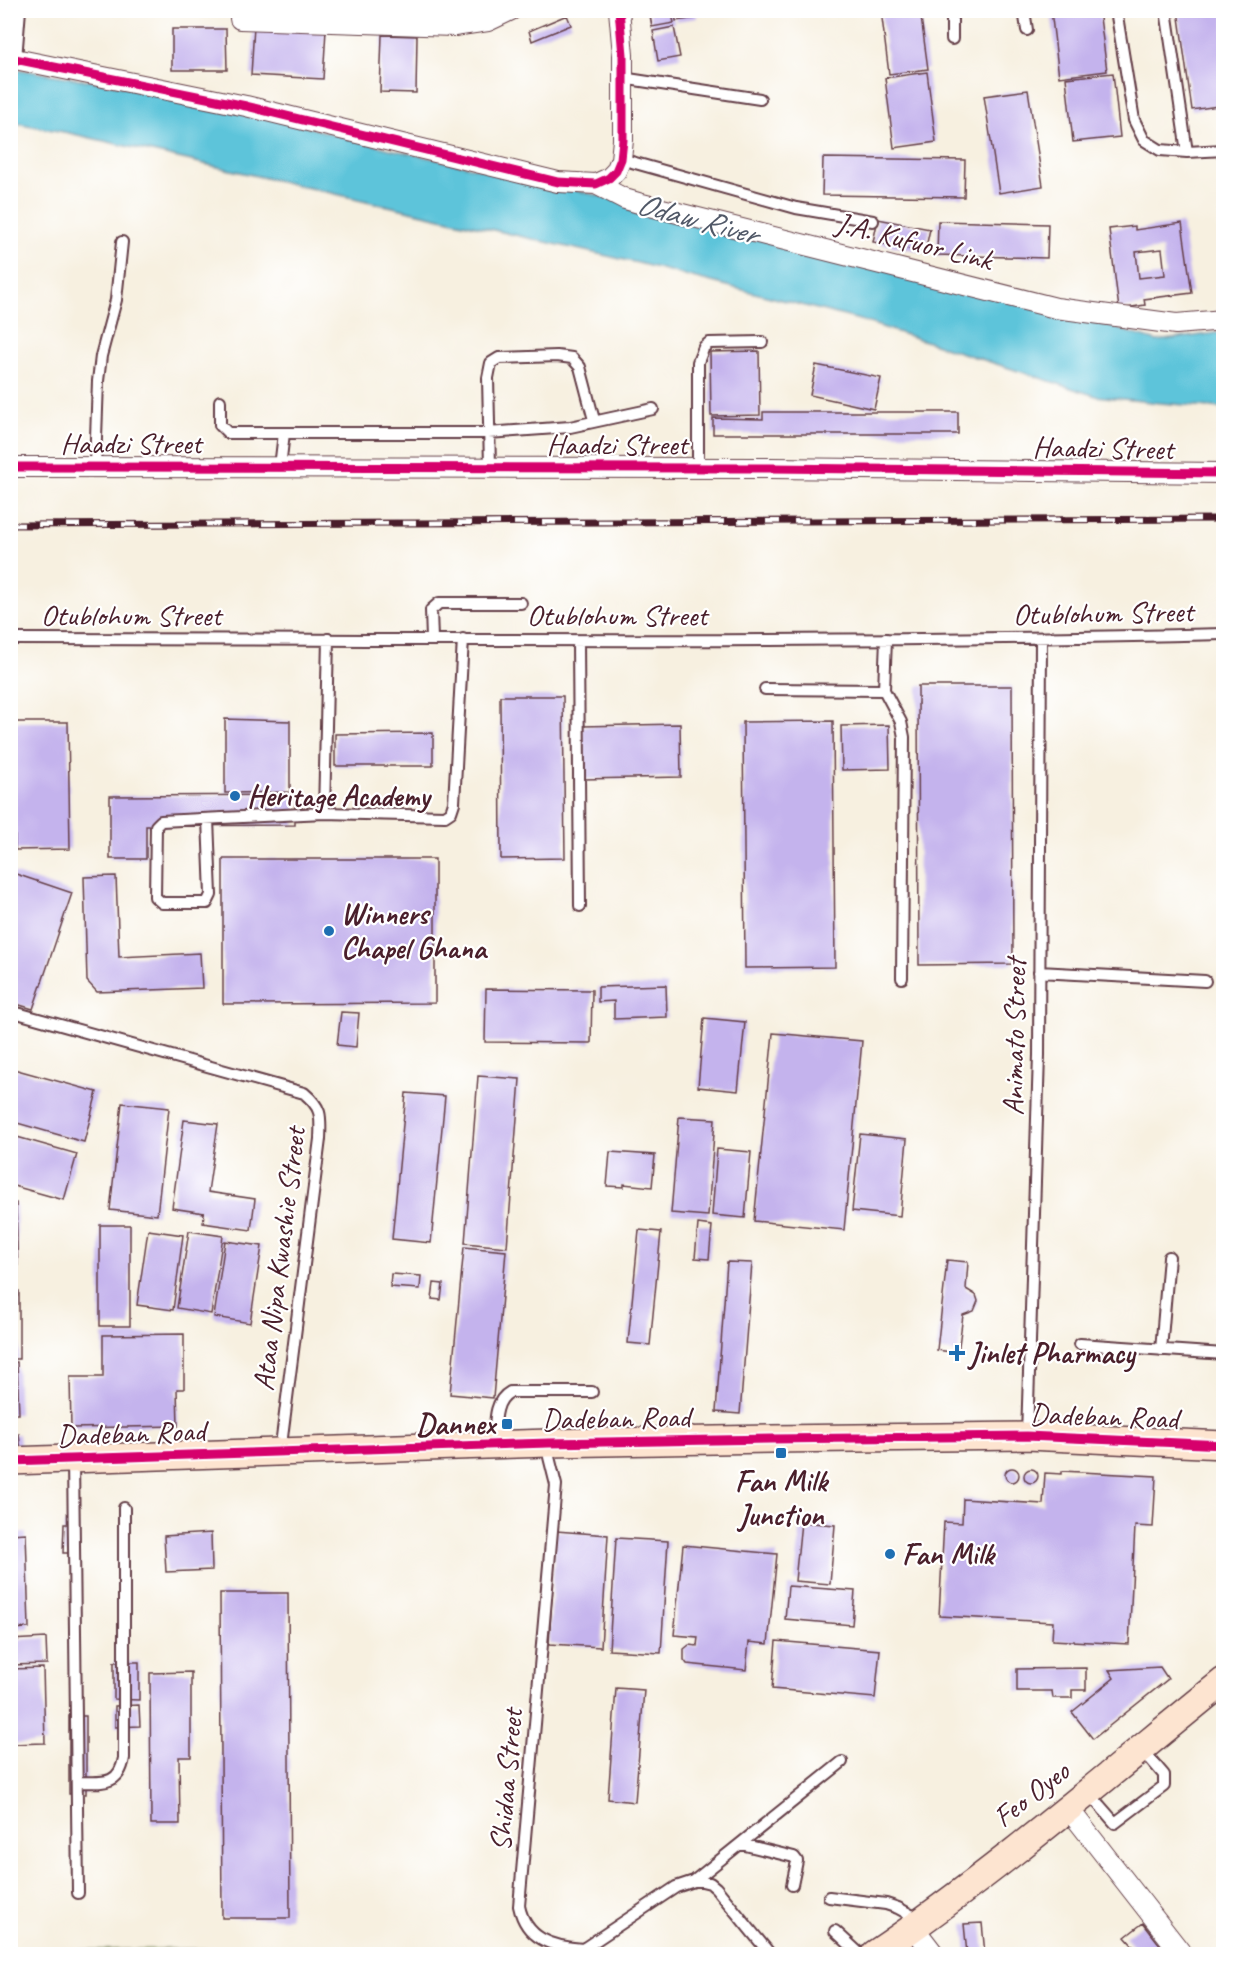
<svg xmlns="http://www.w3.org/2000/svg" width="1234" height="1965" font-family="Caveat,sans-serif">
  <style>
    .green { fill: #a1d07f; stroke: #767855; stroke-width: 1.5 }
    .water { fill: #5dc4da; stroke: #547282; stroke-width: 1.5 }
    .building { fill: #c4b3ed; fill-rule: evenodd }
    .lines { fill: none; stroke-linecap: round; stroke-linejoin: round }
    .lane-casing { stroke: #643e46; stroke-width: 14 }
    .street-casing { stroke: #643e46; stroke-width: 22 }
    .secondary-casing { stroke: #643e46; stroke-width: 30 }
    .lane { stroke: #fff; stroke-width: 10 }
    .street { stroke: #fff; stroke-width: 20 }
    .secondary { stroke: #fde4d0; stroke-width: 27 }
    .rail-casing { stroke: #4a1f2b; stroke-width: 7 }
    .rail { stroke: #fff; stroke-width: 4.5; stroke-dasharray: 14; stroke-linecap: butt }
    .cycleway-casing { stroke: #fff; stroke-width: 13 }
    .cycleway { stroke: #d6006c; stroke-width: 9 }
    .poi-dot { fill: #1f6fb2; stroke: #fff; stroke-width: 2 }
    .labels { text-anchor: middle; stroke-width: 4.5; stroke-linejoin: round; paint-order: stroke }
    .street-label { font-size: 30px; fill: #4a1f2b; stroke: #fff }
    .poi-label { font-size: 30px; font-weight: bold; fill: #4a1f2b; stroke: #fff; text-anchor: start }
    .water-label { font-size: 32px; font-style: italic; fill: #515968; stroke: #fff }
  </style>
  <rect width="100%" height="100%" fill="#fff"/>
  <filter id="ink" filterUnits="userSpaceOnUse"><feTurbulence type="fractalNoise" baseFrequency=".0167" numOctaves="2"/><feDisplacementMap in="SourceGraphic" scale="12" xChannelSelector="R" yChannelSelector="G"/><feConvolveMatrix kernelMatrix="1 2 1 2 8 2 1 2 1" color-interpolation-filters="sRGB"/></filter>
  <filter id="wash" filterUnits="userSpaceOnUse"><feTurbulence type="fractalNoise" baseFrequency=".008" numOctaves="4" result="noise"/><feDisplacementMap in="SourceGraphic" scale="24" xChannelSelector="R" yChannelSelector="G"/><feGaussianBlur stdDeviation="1.35" result="paint"/><feColorMatrix in="noise" values="0 0 0 0 0 0 0 0 0 0 0 0 0 0 0 0 0 1.4 0 .05"/><feComposite in="paint" operator="in"/></filter>
  <g filter="url(#wash)">
    <rect width="100%" height="100%" fill="#f7f0e0"/>
    <path class="green" d="M319 1948 345 1954H60L75 1950Z"/>
    <path class="water" d="M10 68 193 97 390 149 592 194 1070 314 1157 341 1223 332V408L1160 403 1096 396 860 320 638 263 69 133 11 122Z"/>
    <g id="blocks">
      <path class="building" d="M649 10H671L674 23 652 27Z
        M675 10H696L697 18 676 21Z
        M881 10H920L928 69 889 74Z
        M1051 10H1099L1107 71 1059 77Z
        M1178 10H1224V105L1192 110Z
        M567 15 571 25 532 41 529 31Z
        M254 26 326 30 323 79 251 75Z
        M674 27 680 57 658 61 653 31Z
        M172 29H226L227 70H172Z
        M382 35 417 36 416 93 380 92Z
        M927 72 936 142 894 148 885 78Z
        M1113 73 1120 137 1073 142 1066 78Z
        M1028 90 1043 186 999 193 984 96Z
        M823 158 965 160 964 197 822 195Z
        M878 219 930 229 925 252 873 242Z
        M938 221 1048 224 1047 258 937 255Z
        M1182 223 1192 293 1144 299 1145 305 1119 309 1109 229 1135 226V230ZM1162 249 1165 275 1139 278 1136 252Z
        M759 351 760 415 711 416 710 352Z
        M816 365 881 378 874 409 810 395Z
        M763 412H958V434H713V418L763 419Z
        M918 686H1012L1013 964 919 965Z
        M500 696H563L565 858 501 859Z
        M225 719 290 721V792L225 793Z
        M833 721 835 967 745 968 743 722Z
        M14 722H68L70 849 15 850Z
        M680 724 681 777 583 779 582 726Z
        M889 725 890 769 842 770 841 726Z
        M433 733V766H335V734Z
        M295 795V825L146 826V859H110V796Z
        M223 859H435V1003L223 1004Z
        M10 872 72 893 33 1009 10 1002Z
        M116 876 119 957 200 953 202 988 97 992 87 981 84 877Z
        M666 985 667 1017 614 1019V1001L598 1002V987Z
        M486 989 592 990 591 1043 485 1042Z
        M341 1012 359 1013 356 1047 337 1045Z
        M704 1018 745 1022 738 1091 698 1087Z
        M773 1033 862 1041 844 1230 754 1221Z
        M10 1068 97 1092 84 1142 10 1121Z
        M478 1076 520 1079 507 1247 465 1243Z
        M406 1093 445 1096 431 1243 392 1239Z
        M122 1103 169 1108 157 1215 110 1210Z
        M679 1117 715 1119 708 1216 671 1213Z
        M184 1120 218 1124 208 1192 255 1199 251 1230 203 1223 204 1213 172 1208Z
        M860 1134 907 1139 900 1216 852 1211Z
        M10 1135 77 1154 64 1200 10 1185Z
        M717 1149 751 1152 745 1218 712 1215Z
        M610 1152 655 1155 652 1187 624 1184V1187L607 1186Z
        M10 1203H16L18 1280H10Z
        M698 1224 712 1226 709 1259 695 1258Z
        M100 1225H130V1326H100Z
        M148 1230 183 1235 173 1310 137 1305Z
        M639 1230 661 1232 650 1345 628 1343Z
        M189 1231 223 1236 211 1314 177 1308Z
        M225 1241 262 1246 250 1323 214 1317Z
        M464 1247 506 1251 493 1398 450 1394Z
        M947 1260 968 1262 966 1289 976 1295 978 1301 974 1311 963 1315 958 1353 937 1350Z
        M727 1262 752 1263 740 1414 716 1412Z
        M391 1274 421 1276 420 1289 390 1287Z
        M434 1283 443 1284 441 1300 432 1299Z
        M10 1291H19V1359H10Z
        M184 1334V1389H177L178 1426 71 1428 70 1377H103V1335Z
        M10 1362H17L19 1414H10Z
        M19 1434 21 1452 10 1453V1435Z
        M1005 1475a7 7 0 1 1 14 0a7 7 0 1 1-14 0Z
        M1024 1476a7 7 0 1 1 14 0a7 7 0 1 1-14 0Z
        M1062 1471 1156 1476 1153 1527 1135 1526 1129 1644 1052 1640 1053 1622 939 1616 944 1522 962 1523 963 1499 1043 1504 1045 1473 1062 1474Z
        M801 1522 835 1525 830 1584 795 1581Z
        M64 1524H78V1553H63Z
        M556 1531 608 1535 601 1647 549 1644Z
        M26 1533 29 1628 10 1629V1534Z
        M211 1533 212 1570 166 1572 164 1536Z
        M616 1538 668 1541 661 1653 609 1650Z
        M683 1545 777 1554 768 1644 749 1642 746 1670 687 1664 684 1660V1649L689 1645 697 1646 698 1637 674 1635Z
        M788 1586 855 1591 852 1625 785 1619Z
        M220 1593H288L290 1918H222Z
        M46 1638 47 1664 10 1665V1640Z
        M776 1641 880 1650 875 1698 772 1689Z
        M114 1662H139V1700L114 1699Z
        M1160 1667 1168 1679 1093 1739 1072 1712 1114 1678 1109 1670Z
        M43 1668 45 1743 10 1744V1669Z
        M1086 1668V1690H1072V1698H1053L1052 1691H1017V1669Z
        M191 1672V1757H179L180 1824H151L150 1673Z
        M616 1688 644 1690 635 1802 608 1799Z
        M139 1705 140 1726 115 1727V1706Z
        M69 1716H86V1794H69Z
        M982 1923 985 1954H967L964 1924Z
        M1143 1923 1167 1954H1140L1125 1937Z"/>
    </g>
  </g>
  <g filter="url(#ink)">
    <use href="#blocks" fill-opacity="0" stroke="#643e46" stroke-width="1.5"/>
    <g class="lines">
      <g class="lane-casing">
        <path id="lane" d="M372 10 386 22
          M952 10V39
          M1024 10 1027 30
          M1116 10 1134 120 1144 140 1160 150 1187 152 1224 150
          M1166 10 1187 152
          M16 59 20 10
          M622 78 760 99
          M621 159 796 208 873 221
          M220 401V425L228 433H488L570 427 653 409
          M95 466 98 381 101 356 116 300 122 242
          M280 467 284 433
          M490 467 488 378 491 363 499 358 557 356 572 358 580 367 594 420
          M698 468V362L704 347 709 343 762 342
          M10 639C415 639 819 644 1224 634
          M432 639 431 610 439 603H521
          M886 639 884 690 901 722 904 737 902 978
          M578 641 580 906
          M765 689 884 690
          M324 813 328 639
          M208 819 211 895 207 903H162L155 897 156 826 161 821 324 813 445 816 451 812 454 803 463 639
          M1039 972 1205 981
          M10 1011 304 1093C322 1108 321 1115 320 1139L280 1453
          M1080 1344 1224 1354
          M1161 1350 1169 1257
          M1027 1436 1039 1055 1041 639
          M549 1444V1457L556 1485 519 1906C526 1939 552 1947 583 1949L676 1887 694 1881H702L710 1883 716 1888 770 1954
          M494 1445C496 1427 492 1402 510 1392H592
          M73 1459 78 1893
          M77 1782C101 1782 119 1787 124 1758V1508
          M1088 1792 1115 1823 1164 1786V1775L1141 1748
          M741 1844 794 1857 797 1861 792 1885
          M694 1881 842 1762
          M829 1897 886 1904 898 1908 920 1920
          M835 1931 860 1954"/>
      </g>
      <g class="street-casing">
        <path id="street" d="M240 19 454 26 488 21 511 10
          M10 58 246 106 558 182 596 184 609 178 616 171 621 159 623 140V55L619 10
          M596 184 625 199 642 204 1056 308 1176 324 1224 320
          M10 467 771 468 1224 473
          M1068 1808 1182 1954
          M914 1928 934 1954"/>
      </g>
      <g class="secondary-casing">
        <path id="secondary" d="M10 1461 549 1443 772 1439 1027 1436 1224 1445
          M875 1954C997 1871 1109 1774 1224 1681"/>
      </g>
      <use href="#lane" class="lane"/>
      <use href="#street" class="street"/>
      <use href="#secondary" class="secondary"/>
      <g class="rail-casing">
        <path id="rail" d="M10 525 1224 519"/>
      </g>
      <use href="#rail" class="rail"/>
      <g class="cycleway-casing">
        <path id="cycleway" d="M10 58 246 106 558 182 596 184 609 178 616 171 621 159 623 140V55L619 10
          M10 467 771 468 1224 473
          M10 1461 549 1443 772 1439 1027 1436 1224 1445"/>
      </g>
      <use href="#cycleway" class="cycleway"/>
    </g>
  </g>
  <g class="poi-dot">
    <circle cx="235" cy="796" r="6"/>
    <circle cx="329" cy="931" r="6"/>
    <path d="M954 1344h6v6h6v6h-6v6h-6v-6h-6v-6h6z"/>
    <rect x="501" y="1418" width="12" height="12" rx="3"/>
    <rect x="775" y="1447" width="12" height="12" rx="3"/>
    <circle cx="890" cy="1554" r="6"/>
  </g>
  <g class="labels">
    <g class="street-label">
      <text transform="translate(914 241) rotate(14)" y="10">J.A. Kufuor Link</text>
      <text x="131" y="453">Haadzi Street</text>
      <text x="617" y="454">Haadzi Street</text>
      <text transform="translate(1103 448) rotate(1)" y="10">Haadzi Street</text>
      <text transform="translate(1103 613) rotate(-1)" y="10">Otublohum Street</text>
      <text x="131" y="625">Otublohum Street</text>
      <text x="617" y="625">Otublohum Street</text>
      <text transform="translate(1014 1037) rotate(-89)" y="10">Animato Street</text>
      <text transform="translate(279 1259) rotate(-83)" y="10">Ataa Nipa Kwashie Street</text>
      <text transform="translate(1104 1416) rotate(2)" y="10">Dadeban Road</text>
      <text transform="translate(616 1418) rotate(-1)" y="10">Dadeban Road</text>
      <text transform="translate(131 1433) rotate(-2)" y="10">Dadeban Road</text>
      <text transform="translate(506 1780) rotate(-85)" y="10">Shidaa Street</text>
      <text transform="translate(1031 1794) rotate(-38)" y="10">Feo Oyeo</text>
    </g>
    <g class="poi-label">
      <text x="247" y="806">Heritage Academy</text>
      <text x="341" y="924">Winners<tspan x="341" dy="34">Chapel Ghana</tspan></text>
      <text x="969" y="1363">Jinlet Pharmacy</text>
      <text x="495" y="1434" text-anchor="end">Dannex</text>
      <text x="781" y="1491" text-anchor="middle">Fan Milk<tspan x="781" dy="34">Junction</tspan></text>
      <text x="902" y="1564">Fan Milk</text>
    </g>
    <g class="water-label">
      <text transform="translate(697 218) rotate(15)" y="11">Odaw River</text>
    </g>
  </g>
  <rect width="1234" height="1965" fill="none" stroke="#fff" stroke-width="36"/>
</svg>
